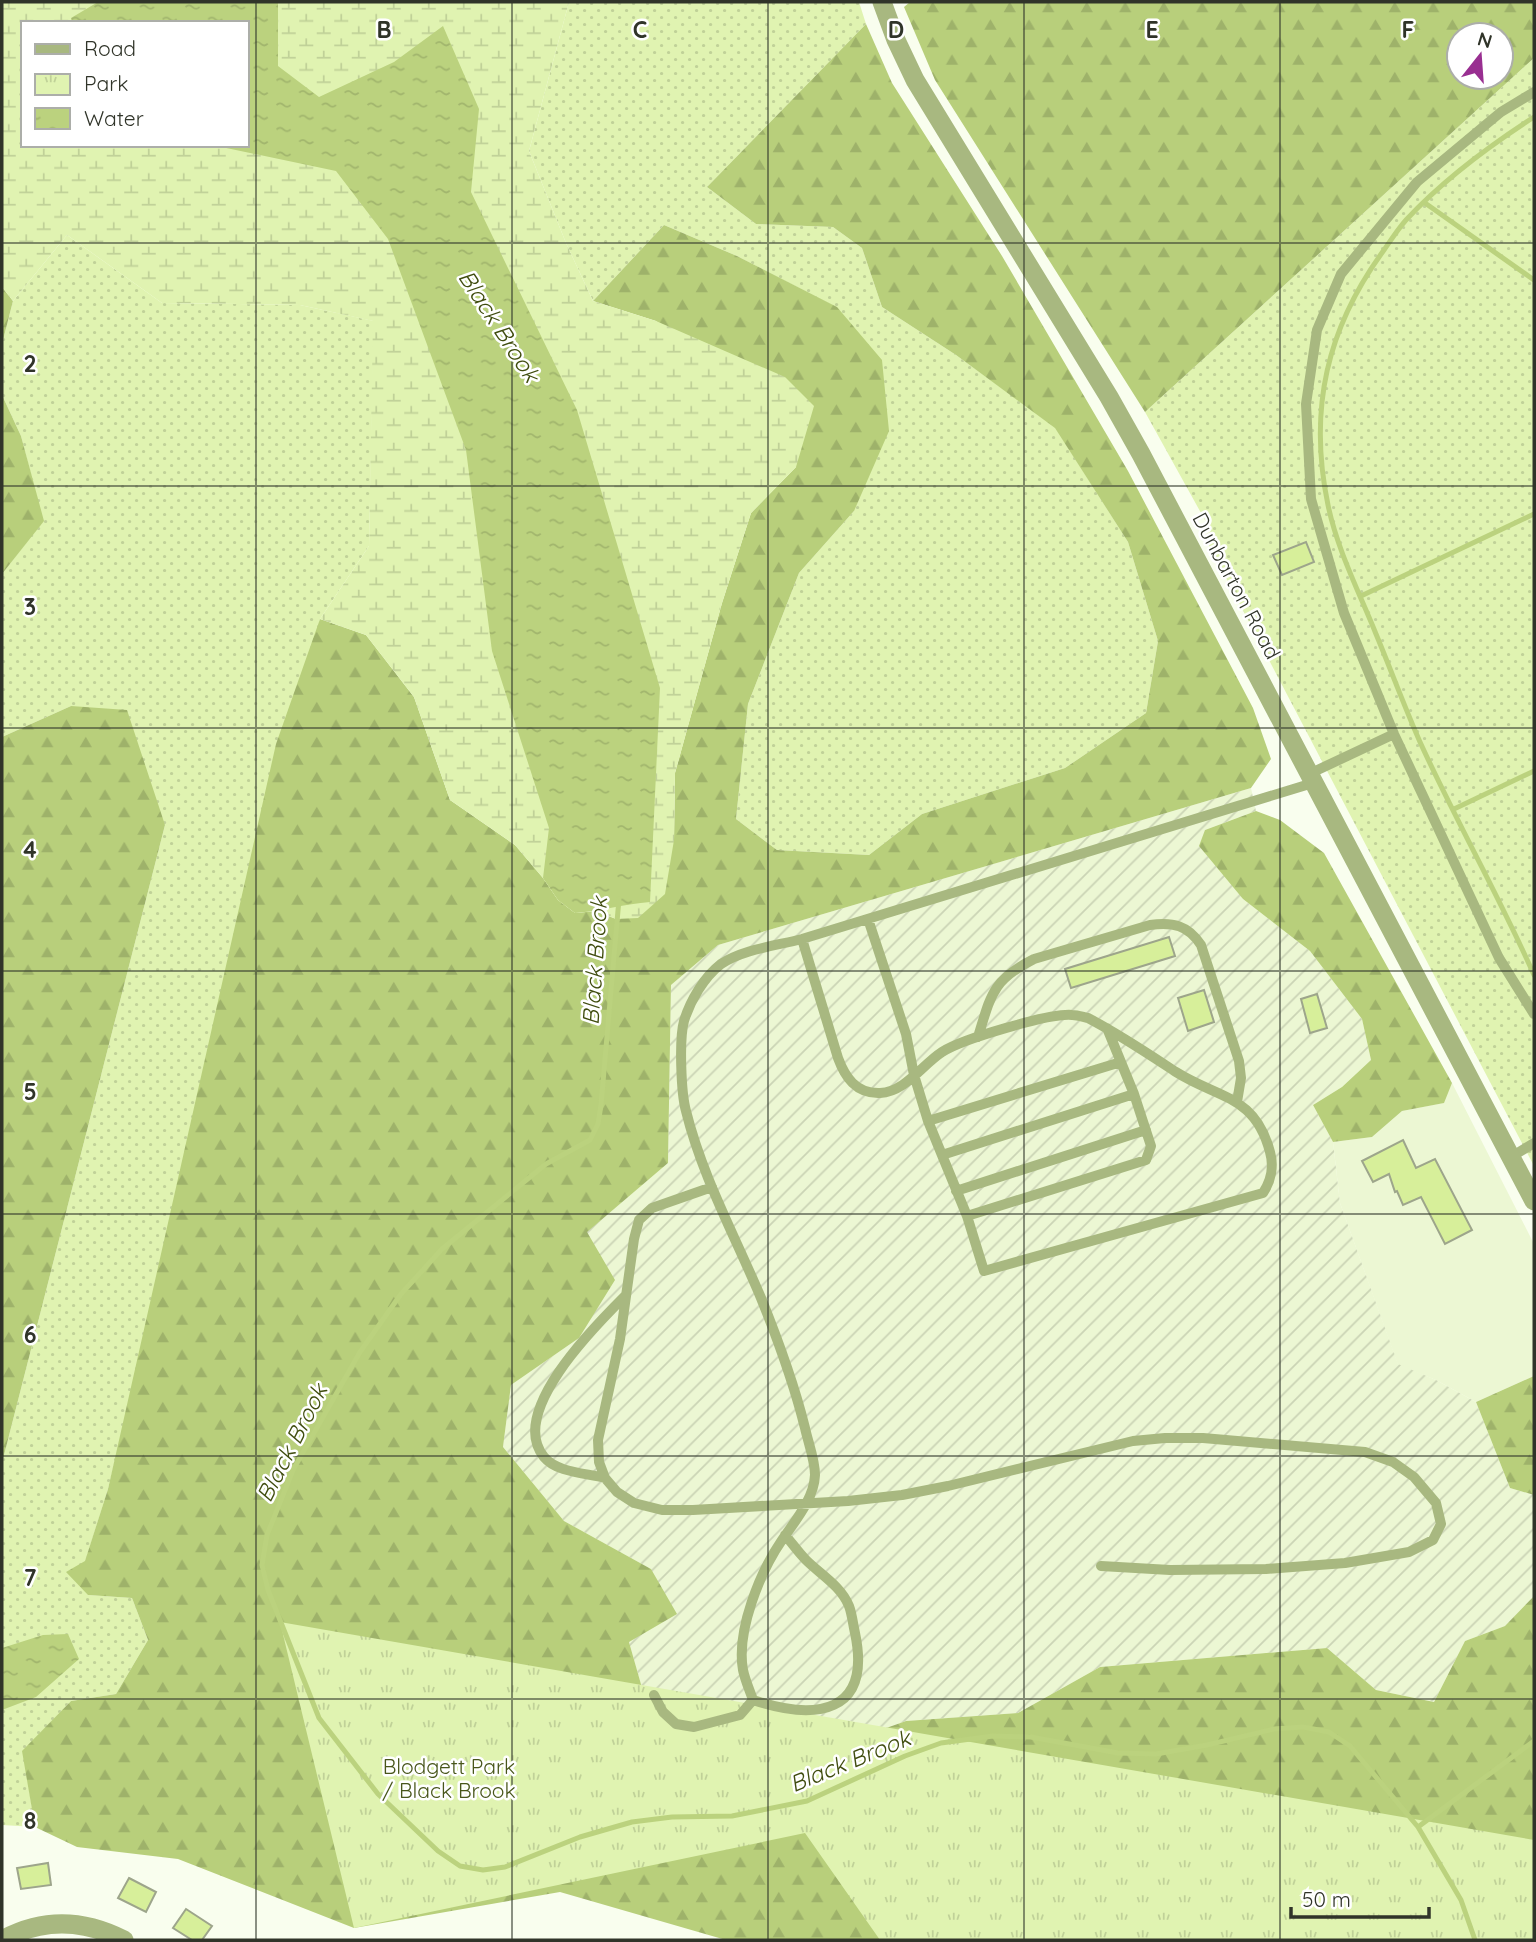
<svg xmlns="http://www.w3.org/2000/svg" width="1536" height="1942" font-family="Quicksand,sans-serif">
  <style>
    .built { fill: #ecf7d3 }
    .industrial { fill: url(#industrial-furrows) }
    .grass { fill: url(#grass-dots) }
    .forest { fill: url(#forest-firs); fill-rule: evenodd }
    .wetland { fill: url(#wetland-marsh); fill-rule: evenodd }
    .park { fill: url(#park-tufts) }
    .water { fill: url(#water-ripples) }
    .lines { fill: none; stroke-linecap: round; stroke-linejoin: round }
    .stream { stroke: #bbd27e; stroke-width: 5 }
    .building { fill: #d7ef9a; stroke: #9da58b; stroke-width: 2 }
    .service { stroke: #a8b880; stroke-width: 10 }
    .minor { stroke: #a8b880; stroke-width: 19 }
    .tertiary { stroke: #a8b880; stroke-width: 19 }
    .grid { fill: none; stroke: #303429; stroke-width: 2; stroke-opacity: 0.55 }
    .labels { text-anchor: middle; stroke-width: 5; stroke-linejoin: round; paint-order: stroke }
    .street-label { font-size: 21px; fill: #303429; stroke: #fff }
    .park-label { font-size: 21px; fill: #48561a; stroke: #fff }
    .water-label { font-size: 23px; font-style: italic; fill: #404d0f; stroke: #fff }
    .grid-label { font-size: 23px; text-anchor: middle; font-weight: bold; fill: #303429; stroke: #fff; stroke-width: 5; stroke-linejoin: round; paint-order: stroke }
  </style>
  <defs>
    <pattern id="industrial-furrows" width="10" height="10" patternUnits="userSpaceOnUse" patternTransform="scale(1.75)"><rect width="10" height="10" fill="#ecf7d3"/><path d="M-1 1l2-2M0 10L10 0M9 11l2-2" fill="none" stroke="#cbd4b5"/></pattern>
    <pattern id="grass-dots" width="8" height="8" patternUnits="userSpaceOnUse" patternTransform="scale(1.75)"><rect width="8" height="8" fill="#e0f3b1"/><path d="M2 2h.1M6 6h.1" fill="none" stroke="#c0d198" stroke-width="1.8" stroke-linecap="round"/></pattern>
    <pattern id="forest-firs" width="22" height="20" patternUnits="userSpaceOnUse" patternTransform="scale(1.75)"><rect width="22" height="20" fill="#b8cf7b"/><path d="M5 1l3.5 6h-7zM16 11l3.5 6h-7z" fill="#9eb26a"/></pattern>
    <pattern id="wetland-marsh" width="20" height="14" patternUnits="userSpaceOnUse" patternTransform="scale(1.75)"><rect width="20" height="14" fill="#e0f3b1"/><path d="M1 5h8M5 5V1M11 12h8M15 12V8" fill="none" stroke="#c0d198"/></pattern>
    <pattern id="park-tufts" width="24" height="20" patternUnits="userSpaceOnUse" patternTransform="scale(1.75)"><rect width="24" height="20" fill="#e0f3b1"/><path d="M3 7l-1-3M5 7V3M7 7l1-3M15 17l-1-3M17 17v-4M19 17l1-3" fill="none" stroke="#c0d198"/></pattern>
    <pattern id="water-ripples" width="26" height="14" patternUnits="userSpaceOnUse" patternTransform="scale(1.75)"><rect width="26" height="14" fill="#bbd27e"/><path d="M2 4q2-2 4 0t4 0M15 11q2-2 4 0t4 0" fill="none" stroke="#a1b56d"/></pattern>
  </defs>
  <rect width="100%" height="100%" fill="#f9feee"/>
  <path class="built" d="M1452 1083 1534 1244V1376L1476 1402 1436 1380 1398 1365 1340 1203 1333 1142 1372 1137 1402 1111 1443 1103Z"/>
  <path class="industrial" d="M1251 788 1256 811 1205 830 1243 899 1310 951 1362 1019 1371 1060 1342 1087 1313 1105 1333 1142 1340 1203 1398 1364 1436 1380 1476 1402 1510 1488 1534 1495V1596L1505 1626 1465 1641 1434 1702 1376 1690 1327 1648 1100 1667 1018 1713 906 1721 770 1769 646 1703 629 1642 651 1569 564 1521 503 1447 511 1385 579 1338 586 1232 668 1163 671 985 718 945Z"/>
  <path class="grass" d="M569 2H859L866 24 707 187 756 224 833 227 862 248 882 307 956 355 1055 427 1128 542 1158 641 1146 713 1065 768 922 814 869 855 777 850 736 819 748 704 799 573 854 511 836 307 737 256 664 225 593 301 566 243 529 151Z
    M1534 58V1166L1204 536 1211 531 1145 412Z
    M67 235 162 303 300 305 374 321 369 546 320 619 108 1489 85 1562 88 1595 132 1598 148 1640 116 1694 71 1701 23 1751 35 1827 2 1825V1463L165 825 71 706 2 737V574L43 521 21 436 2 395V344L13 301Z"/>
  <path class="forest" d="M910 2H1534V58L1145 412 935 80 904 7ZM1459 35H1501V77H1459Z
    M866 24 892 83 1002 256 1128 471 1253 708 1271 759 1251 788 718 945 671 985 668 1163 587 1232 615 1280 579 1338 511 1385 503 1447 564 1521 651 1569 677 1614 629 1642 646 1702 770 1769 906 1721 1018 1713 1100 1667 1327 1648 1376 1690 1434 1702 1465 1641 1505 1626 1534 1596V1940H726L560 1892 354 1928 178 1859 77 1847 35 1827 22 1751 71 1701 116 1694 148 1640 132 1598 88 1595 66 1572 85 1561 108 1489 276 744 320 619 366 635 414 697 450 800 515 845 543 878 558 900 575 913 596 911 616 919 674 840 675 773 722 603 751 513 796 467 656 321 593 301 664 225 737 256 837 307 882 360 889 431 854 511 799 573 748 704 736 819 777 850 869 855 922 814 1065 768 1146 713 1158 641 1128 542 1055 428 956 355 882 307 862 248 833 227 756 224 707 187Z
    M2 287 13 301 2 344Z
    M2 395 21 436 44 521 2 574Z
    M71 706 127 710 165 825 2 1463V737Z
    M1256 811 1280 820 1324 853 1452 1083 1444 1103 1402 1111 1372 1137 1333 1142 1313 1105 1342 1087 1371 1060 1362 1019 1310 951 1243 899 1199 846 1205 830Z
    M1534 1376V1495L1510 1488 1476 1402Z"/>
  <path class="wetland" d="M2 2H569L529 151 566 243 593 301 656 321 785 377 814 406 796 467 751 513 722 603 675 773 674 840 665 894 638 918 616 919 596 911 575 913 558 900 543 878 515 845 450 800 414 697 366 635 320 619 369 546 373 321 300 305 162 303 67 235 13 301 2 287ZM23 23H247V145H23Z"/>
  <path class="park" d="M280 1622 1534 1840V1940H880L805 1833 354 1928Z"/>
  <path class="water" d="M98 2H278V66L319 97 394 62 443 26 479 109 471 192 577 410 660 688 650 902C625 904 601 911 575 913L558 900 543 878 549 828 492 651 466 450 388 239 336 171 212 145H247V23H72L71 18Z
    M68 1634 79 1659 36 1697 2 1710V1648L43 1635Z"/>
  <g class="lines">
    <path class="stream" d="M1534 117C1489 146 1443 180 1406 220 1398 229 1391 240 1384 250 1327 328 1308 409 1328 505 1337 549 1359 592 1376 634 1391 670 1404 706 1420 742 1456 821 1499 896 1534 975
      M1425 203 1534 280
      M1361 596 1534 514
      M1454 809 1534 771
      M619 899 601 1105 598 1124 590 1140 546 1164 442 1249 401 1294 360 1352 293 1470 267 1535 262 1565 268 1590 319 1718 378 1794 438 1851 460 1866 483 1870 505 1867 580 1837 632 1822 672 1817 732 1816 807 1801 905 1756 941 1743 993 1736 1031 1737 1118 1753 1156 1754 1207 1745 1274 1729 1303 1727 1329 1732 1350 1746 1418 1827 1461 1900 1475 1940
      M1418 1827 1534 1741"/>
  </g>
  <path class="building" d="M1306 542 1314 562 1282 575 1273 555Z
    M1169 937 1175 956 1071 988 1065 969Z
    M1204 990 1214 1022 1188 1031 1178 998Z
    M1317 994 1327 1028 1310 1033 1301 999Z
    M1403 1140 1416 1168 1435 1159 1472 1230 1445 1244 1421 1197 1403 1205 1397 1191 1395 1192 1389 1174 1373 1182 1362 1161Z
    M48 1863 51 1885 21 1889 17 1868Z
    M129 1878 156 1892 146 1912 118 1898Z
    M186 1909 212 1926 202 1940H192L173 1928Z"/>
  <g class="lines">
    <path class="service" d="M1534 92 1501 112 1417 182 1341 274 1317 330 1306 404 1311 499 1344 613 1394 734 1499 958 1534 1014
      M1309 774 1394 734
      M802 939 838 1058C845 1077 856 1094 880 1093 905 1092 922 1065 942 1052 962 1039 1050 1013 1072 1015 1078 1015 1083 1017 1088 1018 1119 1034 1147 1053 1176 1072 1219 1099 1255 1095 1270 1152 1274 1166 1271 1181 1263 1193L984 1271 967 1216 928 1121 914 1075 906 1034 868 919
      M978 1037C991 995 992 980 1034 959L1150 925C1173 922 1188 925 1201 945L1239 1061 1241 1078 1237 1102
      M928 1121 1121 1062
      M942 1155 1134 1094
      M1511 1157 1534 1143
      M712 1187 652 1208 639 1220 634 1239 620 1339 598 1440 599 1462 605 1478 617 1492 634 1503 662 1510H693L848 1501 902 1495 948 1486 1133 1441 1165 1438H1203L1365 1452 1393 1462 1414 1477 1436 1503 1441 1524 1433 1540 1409 1552 1345 1563 1266 1569 1170 1570 1101 1566
      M956 1191 1146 1130
      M967 1216 1146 1160 1151 1146 1134 1094 1107 1028
      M605 1478C587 1473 557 1473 544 1457 507 1412 597 1324 626 1295
      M654 1695 663 1712 676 1724 694 1727 740 1715 753 1700C750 1691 745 1680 743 1670 736 1631 760 1572 782 1540 795 1521 814 1499 815 1475 815 1460 808 1442 805 1428 794 1384 778 1340 761 1298 735 1236 702 1176 686 1111 681 1093 679 1039 684 1021 690 1001 704 977 721 964 744 949 775 946 802 939L1313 783
      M753 1700C816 1721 872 1714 855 1633 853 1624 852 1614 849 1606 841 1586 820 1574 806 1560 798 1552 792 1543 785 1535"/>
    <path class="minor" d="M2 1940C42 1918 83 1919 124 1940"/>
    <path class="tertiary" d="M882 2 896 40 915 80 1109 397 1141 454 1534 1201"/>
  </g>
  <path class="grid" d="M256 2V1940M512 2V1940M768 2V1940M1024 2V1940M1280 2V1940M2 243H1534M2 486H1534M2 728H1534M2 971H1534M2 1214H1534M2 1456H1534M2 1699H1534"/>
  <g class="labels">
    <g class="street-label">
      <text transform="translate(1236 586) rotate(62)" y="7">Dunbarton Road</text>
    </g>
    <g class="park-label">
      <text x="449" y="1774">Blodgett Park<tspan x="449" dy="24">/ Black Brook</tspan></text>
    </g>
    <g class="water-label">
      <text transform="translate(499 326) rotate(57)" y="8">Black Brook</text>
      <text transform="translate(595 961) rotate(-86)" y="8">Black Brook</text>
      <text transform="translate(292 1443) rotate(-63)" y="8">Black Brook</text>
      <text transform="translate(850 1761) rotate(-22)" y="8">Black Brook</text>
    </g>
  </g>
  <g class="grid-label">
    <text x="384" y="38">B</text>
    <text x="640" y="38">C</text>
    <text x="896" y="38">D</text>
    <text x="1152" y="38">E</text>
    <text x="1408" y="38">F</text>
    <text x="30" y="372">2</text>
    <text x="30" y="615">3</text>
    <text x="30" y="858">4</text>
    <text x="30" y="1100">5</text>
    <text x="30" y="1343">6</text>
    <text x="30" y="1586">7</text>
    <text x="30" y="1829">8</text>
  </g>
  <rect width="1536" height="1942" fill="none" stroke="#303429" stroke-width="7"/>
  <rect x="21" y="21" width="228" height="126" fill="#ffffff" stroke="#acaea9" stroke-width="2"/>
  <rect x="35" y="44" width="35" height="10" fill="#a8b880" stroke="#acaea9" stroke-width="2"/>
  <text x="84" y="56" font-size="21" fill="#303429">Road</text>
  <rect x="35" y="74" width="35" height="21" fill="url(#park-tufts)" stroke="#acaea9" stroke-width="2"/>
  <text x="84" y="91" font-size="21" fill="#303429">Park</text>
  <rect x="35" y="108" width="35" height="21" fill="url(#water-ripples)" stroke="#acaea9" stroke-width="2"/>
  <text x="84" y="126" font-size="21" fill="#303429">Water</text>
  <g transform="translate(1480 56) rotate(17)"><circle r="33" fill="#ffffff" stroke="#acaea9" stroke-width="2"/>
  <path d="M0-5L12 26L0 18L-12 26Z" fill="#992f91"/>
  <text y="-10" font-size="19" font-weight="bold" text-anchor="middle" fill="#303429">N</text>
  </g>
  <path d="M1291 1907v10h138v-10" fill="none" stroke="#303429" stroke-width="3.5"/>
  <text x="1302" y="1907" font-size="21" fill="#303429" stroke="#ffffff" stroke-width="5" paint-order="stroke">50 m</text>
</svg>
